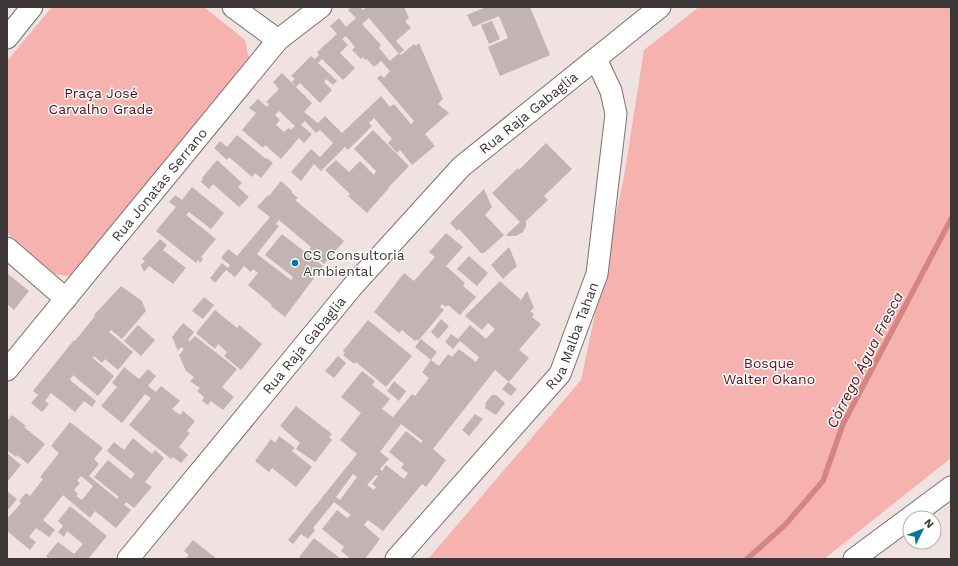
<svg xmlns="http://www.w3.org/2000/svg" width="958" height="566" font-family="'Work Sans',sans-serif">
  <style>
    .green { fill: #f5b2af }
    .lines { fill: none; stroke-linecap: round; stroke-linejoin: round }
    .stream { stroke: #d48481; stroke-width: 5.5 }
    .building { fill: #c2b4b3; fill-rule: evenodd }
    .minor-casing { stroke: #7c706f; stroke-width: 23 }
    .minor { stroke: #fff; stroke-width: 21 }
    .poi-dot { fill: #00769f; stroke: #fff; stroke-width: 1.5 }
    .labels { text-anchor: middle; stroke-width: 3; stroke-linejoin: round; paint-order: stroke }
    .park-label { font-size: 14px; fill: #560e14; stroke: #fff }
    .street-label { font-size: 14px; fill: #3c3736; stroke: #fff }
    .poi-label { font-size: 14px; fill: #3c3736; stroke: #fff; text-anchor: start }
    .water-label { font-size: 15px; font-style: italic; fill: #591117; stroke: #fff }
  </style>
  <rect width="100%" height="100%" fill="#f0e2e1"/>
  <path class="green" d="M52 7H204L245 40 249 58 245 72 85 268 69 276 55 274 7 233V61Z
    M699 7H951V458L824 559H428L581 380 624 177 644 50Z"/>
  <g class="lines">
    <path class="stream" d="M747 559 785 525 823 481 843 424 951 219"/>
  </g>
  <path class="building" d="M351 7H360L363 10 367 7H404L409 18 405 21 411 28 396 41 404 50 399 54 369 18 362 24 381 45 379 48 390 61 399 53 401 55 414 44 416 46 419 43 443 99 438 104 449 113 425 134 435 146 412 165 400 150 397 153 388 143 392 139 374 118 369 123 372 126 348 150 345 147 321 171 314 164 301 181 291 172 311 149 320 157 333 143 320 130 316 133 305 121 301 125 312 134 304 143 299 138 281 159 265 145 263 148 242 130 256 113 249 108 258 99 267 107 269 104 266 102 279 89 273 82 282 73 312 103 304 112 318 123 325 116 342 133 381 96 390 107 394 104 411 124 414 121 377 78 381 75 384 78 390 71 381 61 374 67 367 59 365 60 363 57 361 59 352 50 355 47 346 36 342 39 348 45 340 53 355 68 343 80 322 59 318 63 337 81 333 85 326 79 324 82 332 90 320 103 300 83 296 87 292 82 295 79 291 76 311 56 315 59 319 55 317 52 337 34 330 26 339 18 346 27 356 18 348 10ZM279 111 295 126 291 130 289 128 284 132 276 125 280 120 275 115Z
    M486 7H530L550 55 500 76 488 47 508 38 499 16 473 27 467 15Z
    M492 21 500 39 489 44 481 25Z
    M373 130 409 166 388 188V189L367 213 348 196 350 194 325 170 336 160 349 172 360 161 374 175 376 171 354 149Z
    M237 135 266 159 267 158 273 163 261 178 255 173 252 177 229 157 227 160 214 148 220 141 227 147Z
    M546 143 572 169 544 196 548 200 526 221V226L523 232 516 236H508L506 235 520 222 492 193 518 168 519 170Z
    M217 160 242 183 238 187 249 197 239 207 213 184 209 189 201 182 203 179 202 178Z
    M281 181 292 191 291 192 298 198 295 200 344 241 324 264 308 251 311 247 279 220 276 224 279 226 257 254 291 280 293 277 265 255 282 234 323 266 285 317 271 306 272 305 248 285 258 273 253 269 251 272 244 266 235 277 226 270 215 283 210 278 222 263 228 268 230 265 221 258 228 249 237 256 270 217 257 207 268 195 269 196Z
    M192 187 224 213 211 229 189 212 186 215 216 239 201 257 203 259 200 263 198 260 196 263 156 231 176 207 169 202 175 195 182 200Z
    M484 189 492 207 485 215 504 235 484 253H481L459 229 457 231 450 223Z
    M446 233 463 247 446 266 465 283 463 286 476 297 460 315 448 305 446 307 442 304 440 307 444 310 418 341 416 339 415 341 402 330 399 333 374 312 404 273 414 281 435 257 429 252Z
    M160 239 167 245 163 250 186 268 173 284 149 266 144 272 141 265 145 261 142 259Z
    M509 247 517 266 503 279 491 265Z
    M469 256 488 273 477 286 457 269Z
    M8 274 29 291 14 310 7 304V276Z
    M500 281 521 300 527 291 534 308 530 311 534 314 532 317 541 324 519 350 529 358 509 382 495 370 433 449 446 460 426 487 422 484 383 531 368 520 364 525 380 539 365 559H351L341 551 344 547 322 529 337 510 347 518 351 515 334 502 313 528 315 530 308 539 301 534 293 544 288 540 357 454 340 440 361 413 341 397 362 371 375 381 372 385 390 399 382 409 393 417 412 394 415 396 429 378 422 372 431 360 439 366 448 354 452 357 459 349 476 362 479 357 460 341 453 349 445 342 451 334 458 339 470 325 486 339 495 329 488 323 482 330 465 316ZM401 424 423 441 421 443 406 431 389 452 404 464 401 468 408 473 404 479 386 465 382 471 380 469 389 459 380 452ZM353 474 357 477 340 500 336 497ZM376 475 378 476 372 484 376 487 374 490 367 485Z
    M121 286 142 301 146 311 122 339 111 330 109 332 133 352 118 370 105 359 102 363 94 356 93 358 114 376 98 396 73 375 70 380 96 401 92 407 84 401 75 412 51 393 45 401 49 404 42 412 31 403 38 395 33 391 74 340 75 341 95 316 94 315Z
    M204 297 214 305 203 319 192 311Z
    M215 310 237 328 239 325 262 344 241 370 224 356 227 352 218 344 215 349 196 333Z
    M441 319 449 326 438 339 431 332Z
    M368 320 412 356 386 387 356 362 354 364 343 355 345 353 343 351Z
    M183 323 194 332 188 340 190 341 195 336 237 369 222 387 234 397 223 410 211 401 208 405 202 401 204 397 197 391 200 388 190 381 194 377 186 371 179 355 184 349 181 347 178 351 172 337Z
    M138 325 155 340 141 356 124 341Z
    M421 339 437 352 431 360 415 347Z
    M338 356 346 363 334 378 325 371Z
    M124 367 139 379 148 369 156 376 148 386 156 392 161 386 180 401 172 409 180 415 183 411 195 421 187 431 190 433 179 447 188 455 181 463 173 457 171 459 129 425 151 398 145 394 122 423 101 406 117 387 112 383Z
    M394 381 406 391 399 401 387 391Z
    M508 382 517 389 511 396 502 389Z
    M492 395H496L505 403 496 415 485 408 486 402Z
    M296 406 332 434 329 437 332 440 315 462 296 449 300 443 280 426Z
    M475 414 483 419 469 436 462 430Z
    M12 415 26 426 24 427 45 444 28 464 17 455 16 457 7 450V421Z
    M70 422 103 448 94 459 99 464 89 476 117 499 119 497 94 477 108 460 131 479 135 474 107 451 114 442 124 450 133 438 152 454 155 450 164 458 145 482 152 487 134 508 126 502 124 505 131 510 116 528 95 511 90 518 63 495 43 520 55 530 49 537 36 528 29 537 36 542 30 550 7 531V519L21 503 19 501 26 493 30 496 43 479 40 477 59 453 51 446ZM81 476 93 486 82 500 76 496 78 494 74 490 80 483 77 481Z
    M279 436 295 448 292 451 312 467 296 487 272 468 269 472 255 461 271 439 275 443Z
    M7 453 21 465 7 482Z
    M7 491 17 499 7 511Z
    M70 506 107 536 88 559H49L46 556 58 542 74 554 83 544 67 531 64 537 58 532 63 526 58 521Z
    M314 538 341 559H302L299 557Z
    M193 540 217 559H185L189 555 184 551Z"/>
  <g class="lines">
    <g class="minor-casing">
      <g id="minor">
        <path d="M233 7 278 40"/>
        <path d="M7 38 32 7"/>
        <path d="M7 248 66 299"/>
        <path id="s1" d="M7 370 278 40 321 7"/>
        <path id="s2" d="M128 559 352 287 461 167 660 7"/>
        <path id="s3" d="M396 559 560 374 597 274 616 114 611 91 596 59"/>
        <path d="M854 559 951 487"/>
      </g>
    </g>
    <use href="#minor" class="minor"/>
  </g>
  <circle class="poi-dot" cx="295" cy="263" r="4"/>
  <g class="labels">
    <g class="park-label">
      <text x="101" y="98">Praça José<tspan x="101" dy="16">Carvalho Grade</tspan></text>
      <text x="769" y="368">Bosque<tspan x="769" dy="16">Walter Okano</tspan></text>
    </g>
    <g class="street-label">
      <text dy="5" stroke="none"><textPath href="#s2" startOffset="601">Rua Raja Gabaglia</textPath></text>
      <text dy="5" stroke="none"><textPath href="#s1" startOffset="240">Rua Jonatas Serrano</textPath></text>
      <text dy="5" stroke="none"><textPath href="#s3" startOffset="287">Rua Malba Tahan</textPath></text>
      <text dy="5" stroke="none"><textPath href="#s2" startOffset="277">Rua Raja Gabaglia</textPath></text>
    </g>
    <g class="poi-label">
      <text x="303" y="260">CS Consultoria<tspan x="303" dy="16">Ambiental</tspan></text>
    </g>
    <g class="water-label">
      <text transform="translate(865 360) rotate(-63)" y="5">Córrego Água Fresca</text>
    </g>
  </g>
  <rect width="958" height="566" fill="none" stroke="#3c3736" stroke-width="16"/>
  <g transform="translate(922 530) rotate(47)"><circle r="19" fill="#ffffff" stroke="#b1afaf"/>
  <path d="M0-3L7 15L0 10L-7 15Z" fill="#00769f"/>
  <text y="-6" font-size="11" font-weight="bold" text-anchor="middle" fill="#3c3736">N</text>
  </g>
</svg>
